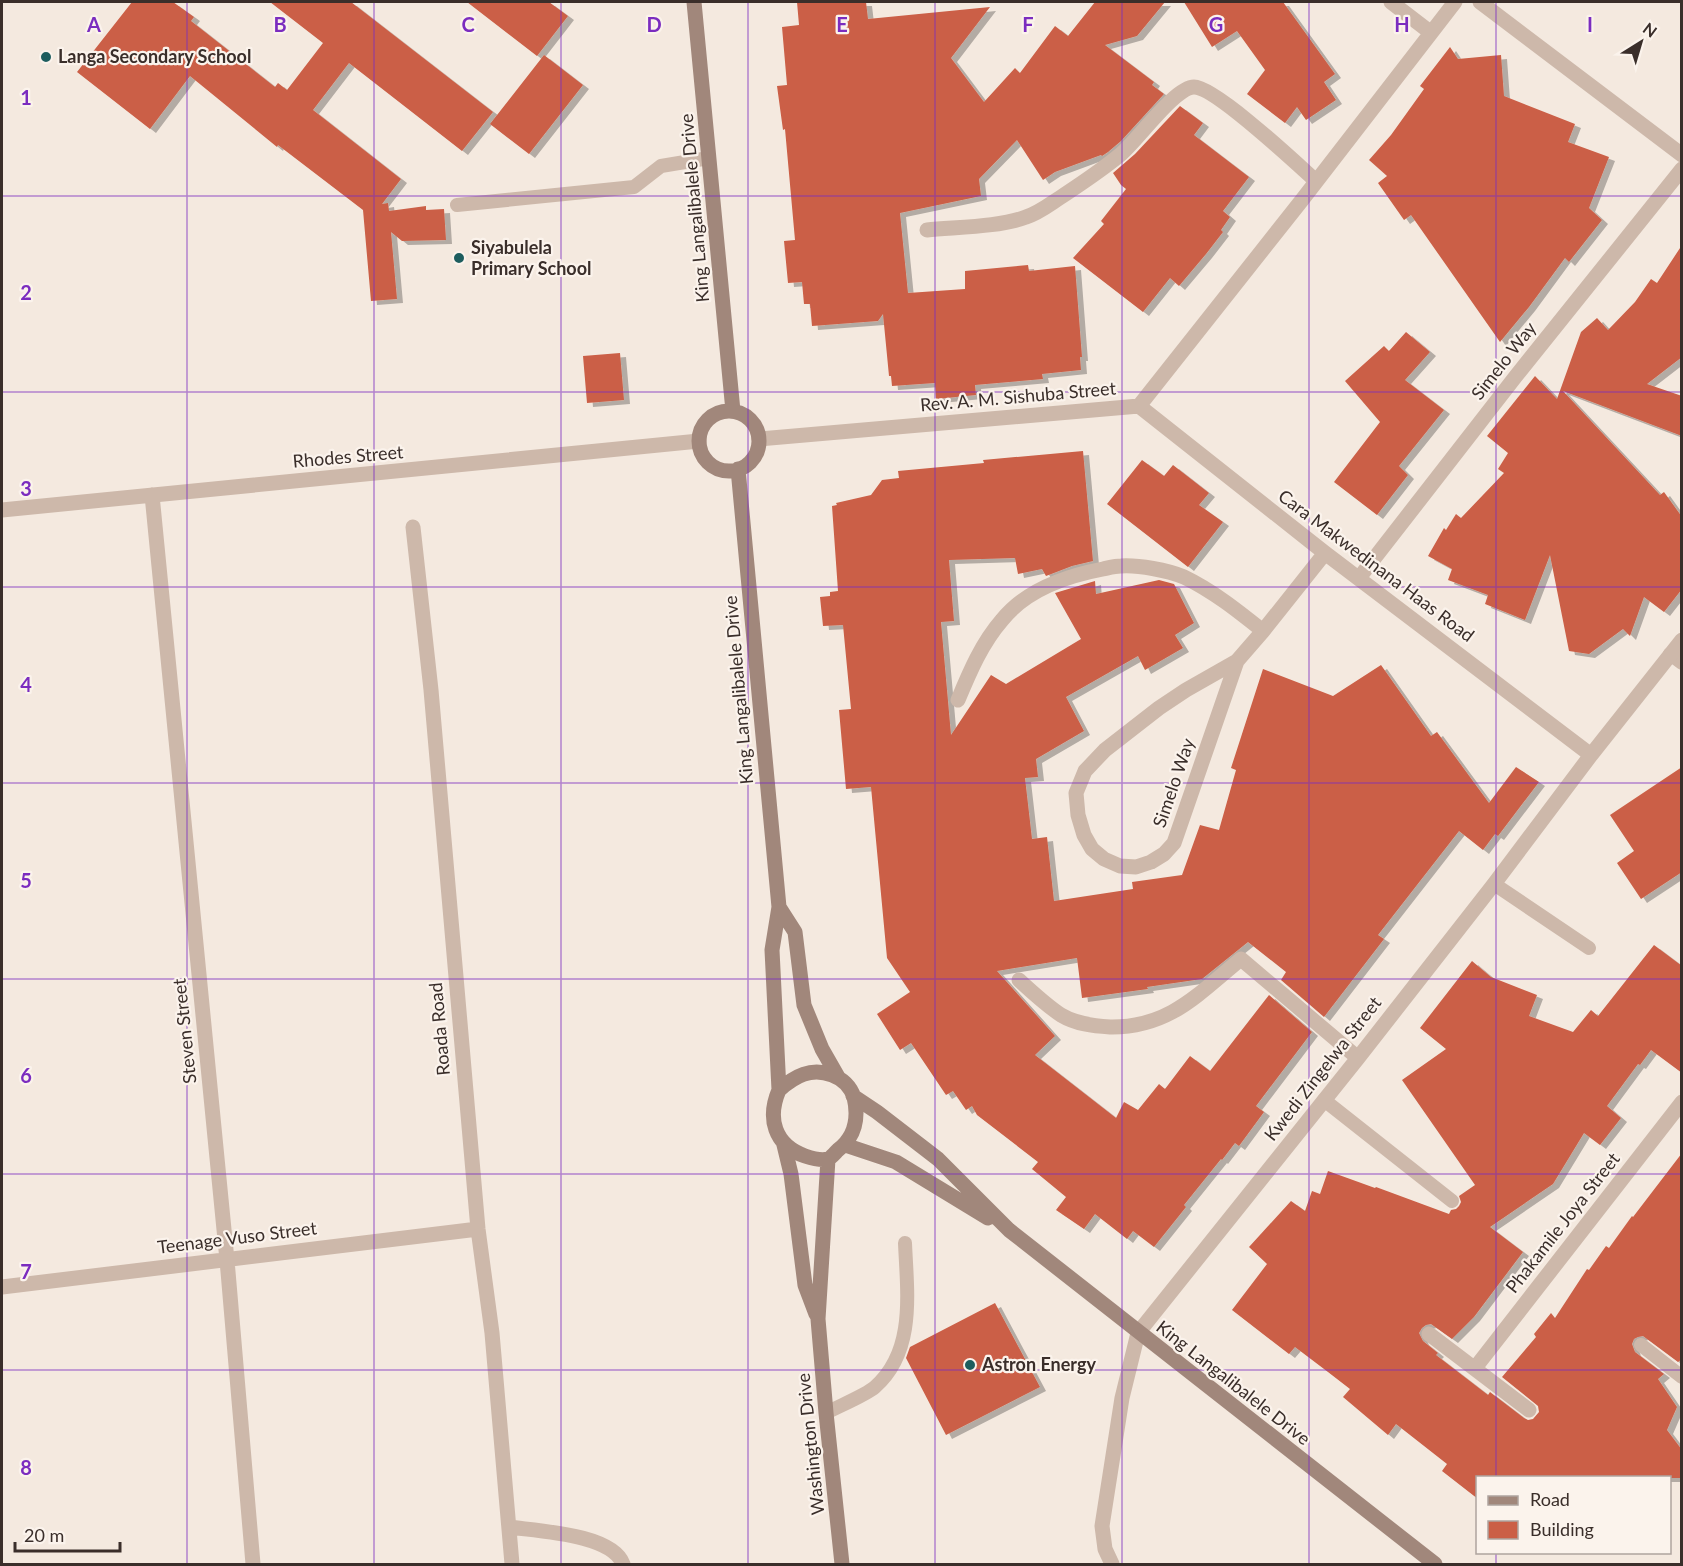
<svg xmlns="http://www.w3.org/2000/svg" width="1683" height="1566" font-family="Lato,sans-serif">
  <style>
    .building { fill: #cb5f46; filter: url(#shadow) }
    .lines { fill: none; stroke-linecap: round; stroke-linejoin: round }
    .lane { stroke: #cdb8aa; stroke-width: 14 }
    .street { stroke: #cdb8aa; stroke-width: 15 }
    .secondary { stroke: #a1877b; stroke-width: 15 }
    .grid { fill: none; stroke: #7b2cbf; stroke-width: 1.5; stroke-opacity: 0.55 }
    .poi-dot { fill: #1d5d5e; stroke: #fbf3ec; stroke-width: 2 }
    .labels { text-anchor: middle; stroke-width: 4.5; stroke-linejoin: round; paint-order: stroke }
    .poi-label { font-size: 18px; font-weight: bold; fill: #3a2e2a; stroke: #fbf3ec; text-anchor: start }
    .street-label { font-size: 18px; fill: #3a2e2a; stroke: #fbf3ec }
    .grid-label { font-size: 20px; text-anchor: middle; font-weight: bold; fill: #7b2cbf; stroke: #fbf3ec; stroke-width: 4.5; stroke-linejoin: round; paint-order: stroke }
  </style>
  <defs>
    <filter id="shadow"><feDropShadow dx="6" dy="4" stdDeviation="0" flood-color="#0004"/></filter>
  </defs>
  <rect width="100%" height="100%" fill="#f4e9df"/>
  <path class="building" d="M132 2H173L194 17 191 21 275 87 278 83 287 90 323 43 270 2H351L493 112 462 151 349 63 313 110 401 179 382 204 388 203 389 211 426 206V210L444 209 446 240 402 241 391 232 397 299 371 301 363 210 278 145 277 147 190 76 150 129 77 72Z
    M467 2H549L568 16 537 56Z
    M797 2H866L868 19 990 7 951 58 984 102 1015 68 1020 73 1055 26 1068 36 1095 2H1165L1137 36 1105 45 1154 82 1152 85 1164 94 1121 141 1108 152 1102 156 1101 155 1055 172 1043 180 1017 140 979 179 981 196 900 213 908 293 965 289V271L1028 265 1029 271 1075 266 1082 357H1080L1081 370 1042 374 1043 379 975 385 976 395 936 399 935 383 892 386 891 376H889L883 314 878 321 812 326 810 304H804L802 282 788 283 784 241 795 240 785 129 783 130 777 86 787 85 782 27 799 25Z
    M1184 2H1283L1335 74 1324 82 1336 100 1306 120 1297 107 1285 123 1247 94 1265 70 1237 31 1212 47Z
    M1450 47 1458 59 1501 55 1504 96 1575 124 1568 142 1609 157 1589 208 1602 220 1569 262 1565 258 1529 307 1500 342 1411 215 1404 220 1378 183 1387 176 1369 160 1391 135 1424 89 1420 86Z
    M544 55 583 85 529 154 490 124Z
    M1180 106 1203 123 1194 135 1249 177 1223 211 1230 217 1221 230 1223 232 1206 254 1179 286 1170 278 1143 312 1073 258 1104 224 1101 221 1126 189 1121 185 1113 173 1135 154Z
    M1682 245V357L1647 384 1682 396V436L1563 391 1660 495 1664 492 1682 517V589L1664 612 1644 597 1630 636 1623 629 1589 654 1569 651 1550 555 1525 620 1485 604 1488 595 1448 580 1452 569 1428 556 1444 528 1446 530 1456 514 1461 518 1504 473 1498 469 1508 453 1487 436 1535 376 1557 399 1581 332 1597 318 1608 330 1635 302 1651 279 1657 283Z
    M1406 332 1430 352 1405 380 1444 410 1399 466 1408 475 1377 515 1334 482 1380 422 1345 381 1384 346 1389 351Z
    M620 353 624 400 587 403 583 356Z
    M1083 451 1093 561 1072 566 1046 576 1042 569 1018 574 1015 558 949 560 954 621 941 622 951 735 991 675 1006 684 1081 639 1055 593 1095 581 1096 594 1159 580 1174 584 1194 623 1175 635 1183 648 1145 670 1138 656 1066 697 1084 731 1036 759 1038 777 1025 778 1032 839 1047 837 1054 901 1133 889 1132 882 1182 875 1200 825 1219 830 1236 770 1231 768 1263 669 1333 696 1381 665 1431 736 1437 732 1489 803 1516 767 1539 782 1498 836 1495 834 1483 850 1459 831 1378 935 1384 939 1324 1017 1281 980 1286 972 1248 942 1202 979 1147 987 1148 989 1082 998 1077 958 997 971 1055 1036 1035 1055 1116 1118 1124 1102 1138 1110 1159 1084 1165 1089 1190 1056 1210 1071 1269 995 1312 1032 1256 1106 1264 1112 1239 1146 1235 1143 1222 1160 1221 1159 1184 1205 1186 1207 1154 1247 1133 1231 1127 1239 1095 1214 1084 1229 1056 1210 1066 1197 1032 1169 1038 1162 977 1115 972 1106 966 1110 953 1091 946 1095 911 1043 900 1050 877 1014 910 992 887 958 871 787 846 789 839 710 851 709 843 625 823 626 820 597 830 596V592L838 591 832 506 837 505 836 503 871 495 882 480 899 478 898 471 984 463 983 460Z
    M1142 460 1164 476 1173 465 1209 493 1199 505 1223 522 1188 567 1107 504Z
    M1682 767V872L1641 899 1617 863 1634 851 1610 815Z
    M1654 945 1682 966V1073L1651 1050 1640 1065 1638 1064 1607 1106 1621 1118 1600 1145 1584 1133 1553 1184 1490 1227 1523 1252 1474 1317 1452 1339 1431 1324 1426 1325 1422 1328 1419 1333 1423 1341 1438 1353 1436 1355 1488 1395 1490 1392 1524 1418 1528 1420 1533 1419 1539 1412 1538 1406 1502 1377 1536 1337 1534 1334 1551 1313 1555 1318 1587 1269 1589 1270 1606 1246 1609 1248 1632 1216 1633 1217 1682 1153V1359L1678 1362 1643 1336 1638 1337 1634 1339 1632 1344 1635 1352 1664 1374 1658 1379 1677 1407 1667 1430 1682 1450V1478H1478V1499L1442 1471 1447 1464 1396 1424 1388 1435 1343 1397 1350 1389 1328 1372 1295 1347 1289 1354 1232 1310 1267 1264 1249 1247 1291 1201 1305 1211 1312 1191 1320 1194 1328 1171 1375 1188 1376 1187 1449 1214 1451 1210 1456 1209 1459 1206 1461 1202 1459 1196 1475 1185 1402 1080 1446 1049 1420 1028 1472 961 1491 977 1537 995 1529 1016 1573 1032 1591 1010 1598 1016Z
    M995 1303 1040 1387 946 1435 906 1358 910 1347Z"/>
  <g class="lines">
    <path class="lane" d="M457 205 634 187 661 166 709 158
      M1670 654 1682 663
      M1494 884 1589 948
      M1324 1100 1452 1201
      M1641 1345 1682 1377
      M826 1413C839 1406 866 1395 875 1387 916 1351 907 1292 905 1243"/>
    <path class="street" d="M1391 2 1430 32
      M1480 2 1682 155
      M927 230C956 227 1000 227 1026 217 1039 213 1050 204 1061 197 1082 183 1102 170 1121 154 1137 141 1175 87 1194 87 1215 87 1296 163 1316 181
      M1139 406 1325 553 1591 755
      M759 439 1139 406 1302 200 1455 2
      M152 495 227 1260 253 1564
      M2 510 699 441
      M413 527 431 690 478 1229 492 1333 512 1564
      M1359 578 1516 376 1682 169
      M1237 661 1174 843 1164 854 1151 862 1136 867 1120 866 1104 859 1092 849 1084 835 1078 815 1076 793 1085 771 1105 750 1159 708 1186 690 1237 661 1263 631 1325 553
      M958 700C970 671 982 643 1002 620 1026 590 1066 576 1103 569 1108 568 1115 566 1121 566 1139 565 1167 570 1184 577 1213 591 1238 611 1263 631
      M1019 980C1032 992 1046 1005 1061 1015 1076 1024 1093 1026 1110 1027 1169 1028 1198 994 1241 959L1358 1058
      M2 1287 478 1229
      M1429 1334 1529 1410
      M1475 1368 1682 1102
      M509 1527C537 1531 612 1534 623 1564
      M1112 1564 1105 1549 1102 1526 1122 1398 1138 1333 1358 1058 1494 884 1591 755 1682 640"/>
    <path class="secondary" d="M694 2 733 411
      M699 441a30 30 0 1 1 60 0a30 30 0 1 1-60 0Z
      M738 469 779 907 772 950 779 1090C767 1118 774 1145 805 1156 811 1158 821 1161 828 1159 831 1158 835 1153 838 1150 855 1137 859 1118 854 1097 850 1086 843 1079 832 1075 811 1067 795 1076 779 1090
      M779 907 795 932 804 1005 822 1049 838 1077
      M853 1096 877 1112 938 1159 1009 1230 1435 1564
      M784 1145 791 1174 805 1285 816 1314
      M845 1145 896 1162 988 1218
      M828 1159 818 1319 826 1413 842 1564"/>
  </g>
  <path class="grid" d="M187 2V1564M374 2V1564M561 2V1564M748 2V1564M935 2V1564M1122 2V1564M1309 2V1564M1496 2V1478M2 196H1682M2 392H1682M2 587H1682M2 783H1682M2 979H1682M2 1174H1682M2 1370H1682M1496 1552V1564"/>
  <g class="poi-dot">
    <circle cx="46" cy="57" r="6"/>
    <circle cx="459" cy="258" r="6"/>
    <circle cx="970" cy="1365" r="6"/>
  </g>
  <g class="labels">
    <g class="poi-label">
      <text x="58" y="63">Langa Secondary School</text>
      <text x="471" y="254">Siyabulela<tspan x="471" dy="21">Primary School</tspan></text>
      <text x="982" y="1371">Astron Energy</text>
    </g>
    <g class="street-label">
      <text transform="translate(695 208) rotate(-95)" y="6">King Langalibalele Drive</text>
      <text transform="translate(1504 361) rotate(-52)" y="6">Simelo Way</text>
      <text transform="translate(1018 397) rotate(-5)" y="6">Rev. A. M. Sishuba Street</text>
      <text transform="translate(348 457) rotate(-5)" y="6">Rhodes Street</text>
      <text transform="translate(1376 566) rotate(37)" y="6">Cara Makwedinana Haas Road</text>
      <text transform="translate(739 690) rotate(-95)" y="6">King Langalibalele Drive</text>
      <text transform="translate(1174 783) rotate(-71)" y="6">Simelo Way</text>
      <text transform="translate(440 1029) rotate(-95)" y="6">Roada Road</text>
      <text transform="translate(185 1031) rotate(-96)" y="6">Steven Street</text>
      <text transform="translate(1323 1069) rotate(-52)" y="6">Kwedi Zingelwa Street</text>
      <text transform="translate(1563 1223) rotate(-52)" y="6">Phakamile Joya Street</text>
      <text transform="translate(237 1238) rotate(-7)" y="6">Teenage Vuso Street</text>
      <text transform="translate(1233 1383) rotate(38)" y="6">King Langalibalele Drive</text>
      <text transform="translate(811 1444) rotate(-96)" y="6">Washington Drive</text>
    </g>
  </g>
  <g class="grid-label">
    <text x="94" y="32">A</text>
    <text x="280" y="32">B</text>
    <text x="468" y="32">C</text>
    <text x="654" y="32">D</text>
    <text x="842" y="32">E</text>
    <text x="1028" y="32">F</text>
    <text x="1216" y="32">G</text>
    <text x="1402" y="32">H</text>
    <text x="1590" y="32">I</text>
    <text x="26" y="105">1</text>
    <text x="26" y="300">2</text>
    <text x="26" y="496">3</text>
    <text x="26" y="692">4</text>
    <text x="26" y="888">5</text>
    <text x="26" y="1083">6</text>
    <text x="26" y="1279">7</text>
    <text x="26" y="1475">8</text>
  </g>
  <rect width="1683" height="1566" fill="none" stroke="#3a2e2a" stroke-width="6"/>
  <rect x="1476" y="1476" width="195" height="78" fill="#fbf3ec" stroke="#aea49e" stroke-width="1.5"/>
  <rect x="1488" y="1496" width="30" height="9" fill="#a1877b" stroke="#aea49e" stroke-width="1.5"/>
  <text x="1530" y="1506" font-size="18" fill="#3a2e2a">Road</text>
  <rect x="1488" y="1521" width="30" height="18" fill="#cb5f46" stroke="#aea49e" stroke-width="1.5"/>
  <text x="1530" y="1536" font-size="18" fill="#3a2e2a">Building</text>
  <g transform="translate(1641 42) rotate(37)" stroke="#fbf3ec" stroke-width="4.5" paint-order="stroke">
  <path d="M0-4.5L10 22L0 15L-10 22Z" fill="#3a2e2a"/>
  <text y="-9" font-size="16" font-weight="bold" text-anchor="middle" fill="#3a2e2a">N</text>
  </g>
  <path d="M15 1542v9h105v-9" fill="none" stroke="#3a2e2a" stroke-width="3"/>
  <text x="24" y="1542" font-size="18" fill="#3a2e2a" stroke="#fbf3ec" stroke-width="4.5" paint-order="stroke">20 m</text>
</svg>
